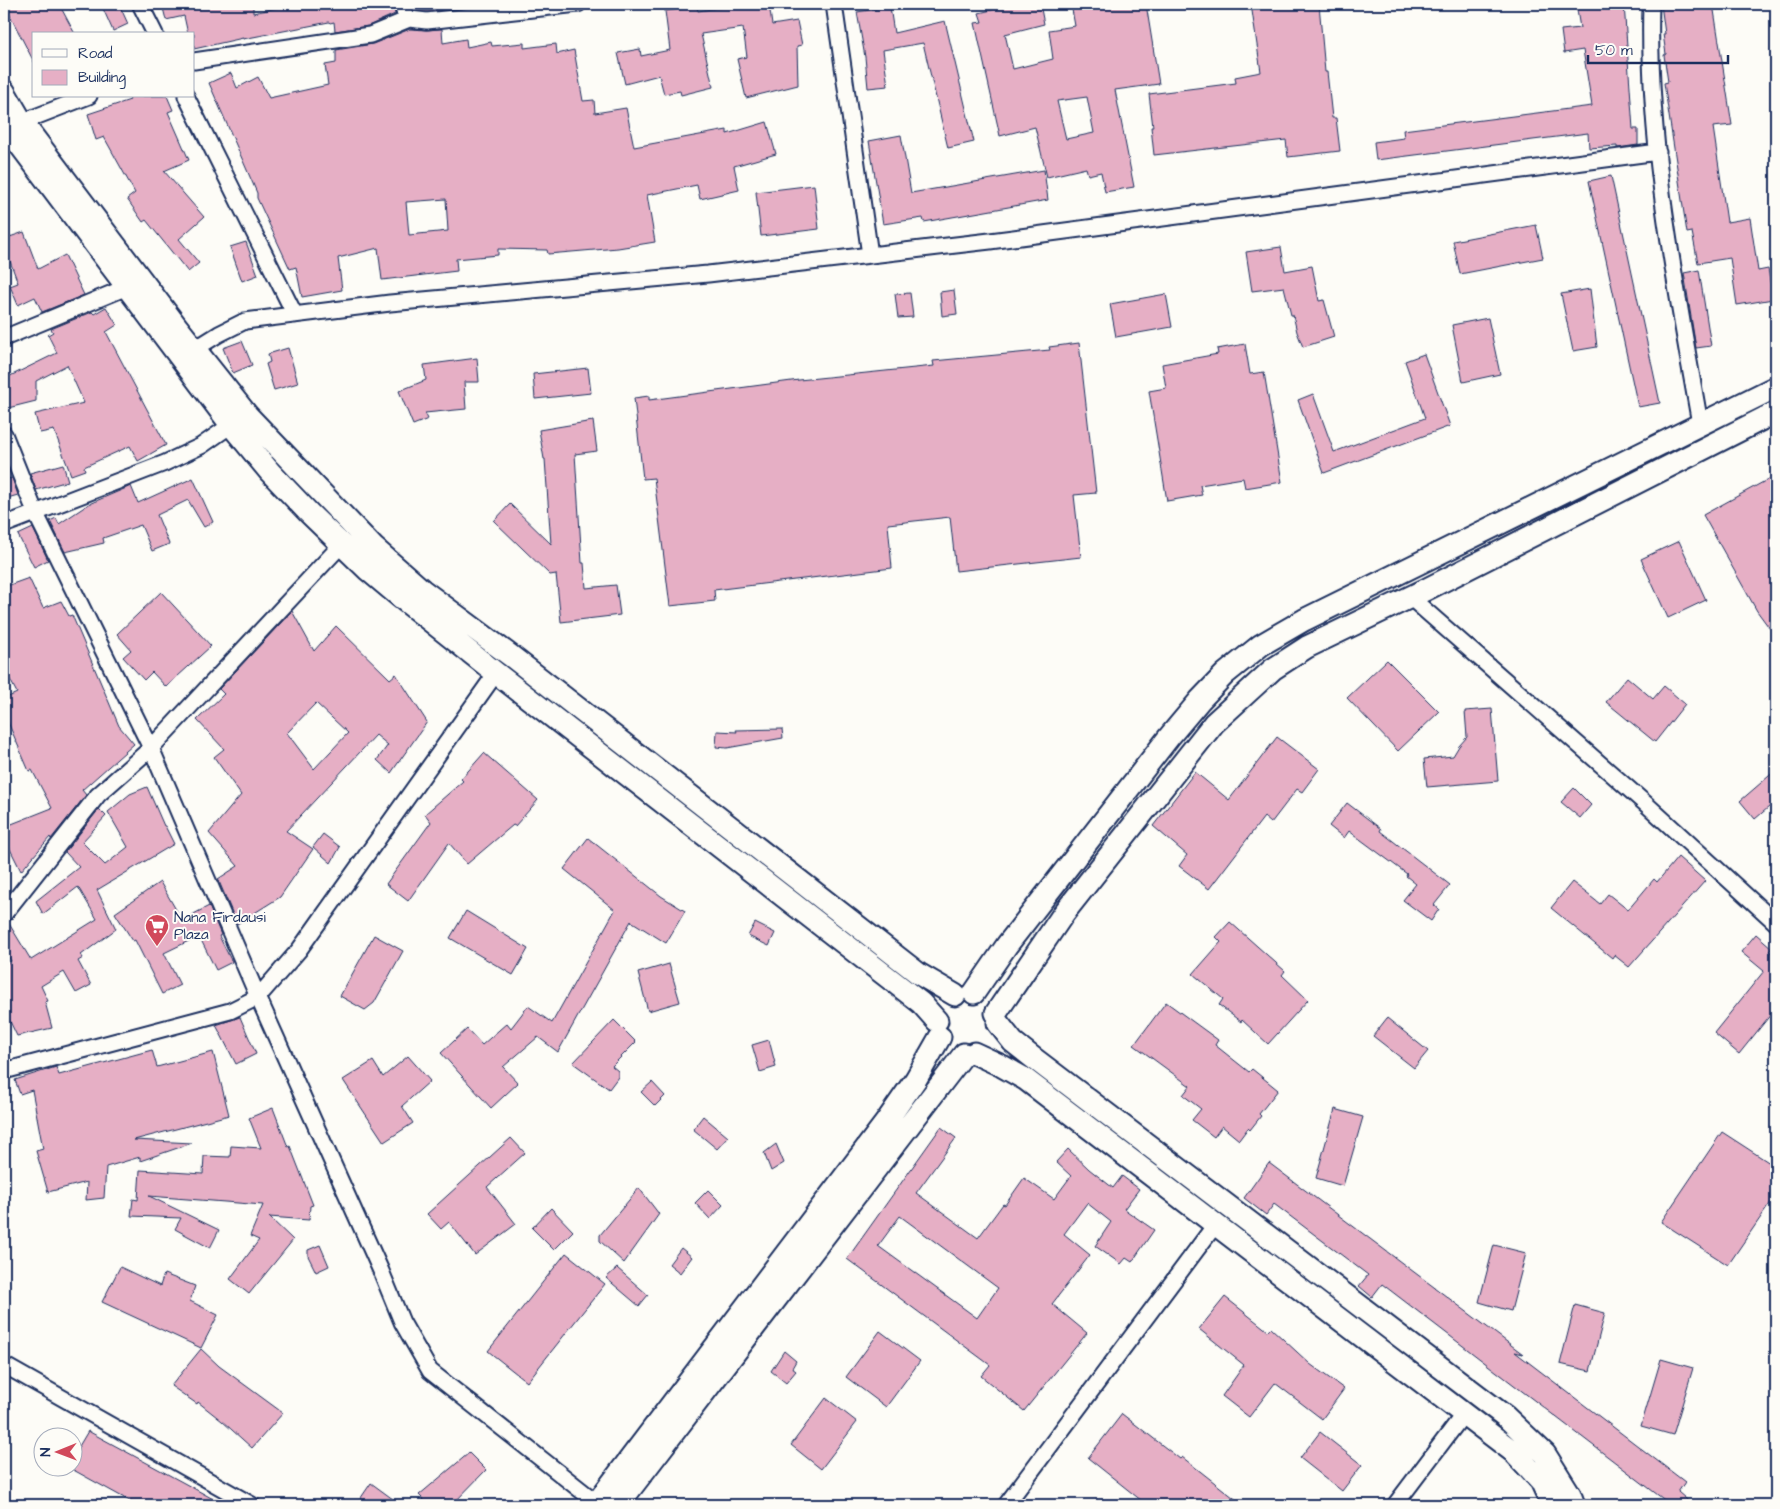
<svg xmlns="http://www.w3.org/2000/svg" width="1780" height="1509" font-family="'Architects Daughter',sans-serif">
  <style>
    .building { fill: #e6afc5; stroke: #1b2f5e; fill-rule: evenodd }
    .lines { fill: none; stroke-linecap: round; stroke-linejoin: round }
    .street-casing { stroke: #1b2f5e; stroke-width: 19 }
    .secondary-casing { stroke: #1b2f5e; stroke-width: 25 }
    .street { stroke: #fdfcf7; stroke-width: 15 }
    .secondary { stroke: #fdfcf7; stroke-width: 21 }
    .labels { text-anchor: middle; stroke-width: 4; stroke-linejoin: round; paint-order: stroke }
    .poi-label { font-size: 15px; fill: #1b2f5e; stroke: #fdfcf7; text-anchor: start }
  </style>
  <rect width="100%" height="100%" fill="#fdfcf7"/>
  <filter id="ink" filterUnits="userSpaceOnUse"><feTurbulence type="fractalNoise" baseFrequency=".02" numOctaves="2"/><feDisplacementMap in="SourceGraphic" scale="10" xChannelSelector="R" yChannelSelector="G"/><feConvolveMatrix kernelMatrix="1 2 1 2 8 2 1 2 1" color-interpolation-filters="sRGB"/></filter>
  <g filter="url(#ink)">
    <path class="building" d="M4 4H59L75 34H34V62Z
      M101 4H119L128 24 113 31Z
      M162 4H253V13L296 4H394L395 14 368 26 335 31 334 22 330 23 329 22 243 39V38L194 49V34H188L184 16 166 20Z
      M412 4H440L441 10 427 12 415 10Z
      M745 4H769L772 25 797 21 802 45 797 46 798 85 746 98 737 59 747 57 743 28 701 34 713 87 681 95 680 91 664 94 659 75 625 84 618 53 640 49 641 56 670 50 665 11 697 7 698 11Z
      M1016 4H1040L1044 24 1005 34 1013 69 1053 59 1049 30 1075 26 1071 4H1146L1159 84 1115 90 1134 187 1105 192 1101 172 1088 175 1086 168 1047 177 1035 127 1000 136 975 23 982 22 979 13ZM1087 97 1094 133 1066 139 1057 101Z
      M1251 4H1319L1325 72H1327L1332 118H1336L1340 151 1288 157 1286 140 1154 155 1151 127H1153L1149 94 1236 83 1235 77 1261 72Z
      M1576 4H1624L1633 129H1638V145L1617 148V146L1589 148 1588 133 1376 160 1374 142 1404 138 1403 130 1592 106 1583 50 1564 53 1561 30 1580 28Z
      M1661 4H1713L1732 125 1713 127 1727 222 1750 218 1758 271 1768 269 1773 299 1737 305 1730 258 1698 263 1692 232 1687 233 1664 83 1668 82 1664 55 1666 54 1663 34H1665Z
      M890 7 894 33 945 21 974 142 948 148 923 43 883 50 888 86 868 88 865 57 857 12Z
      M410 29 426 30 442 29 443 43 466 39 467 47 491 42 492 46 524 43V48L556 44 557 54 574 50 583 101 594 100 595 113 626 108 634 147 727 130V134L767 122 776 154 734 166 739 190 700 199 697 185 647 195 655 242 618 248 548 254 547 250 498 249V255L456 259 457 271 382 280 378 248 338 258 342 290 302 297 296 267 290 269 257 198V193L209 83 231 73 237 88 258 77 269 98 328 85 325 65 336 63V50L373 44ZM446 199 448 231 409 235 406 202Z
      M128 96H167L173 110 168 112 189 160 164 171 204 217 179 239 199 263 188 272 146 220 143 222 127 199 135 193 104 137 96 140 88 114 130 100Z
      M901 135 911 193 1044 170 1048 200 924 222 923 218 883 224 869 141Z
      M1611 176 1660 403 1638 407 1589 181Z
      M814 185 819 229 761 236 756 192Z
      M1536 225 1543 258 1460 274 1453 241Z
      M24 232 38 269 65 255 84 295 42 312 35 297 18 305 10 286 18 283 4 245V239Z
      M246 242 258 275 242 281 230 247Z
      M1281 247 1285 271 1312 266 1319 301 1324 300 1334 337 1303 347 1297 332 1293 315H1291L1284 287 1252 291 1246 252Z
      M1699 270 1711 346 1696 348 1684 273Z
      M1590 289 1597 347 1573 351 1561 294Z
      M954 290 957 314 942 316 940 292Z
      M910 293 913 317 898 318 895 294Z
      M1166 294 1172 327 1116 337 1110 304Z
      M106 307 117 325 106 332 166 445 138 461 130 446 84 467 85 470 71 475 54 430 40 433 35 414 84 403 67 365 36 381V401L8 408 4 394V379L57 353 48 335 53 332 51 329 92 312 94 314Z
      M1488 318 1500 374 1463 382 1452 325Z
      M242 341 252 365 233 373 223 348Z
      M1079 343 1096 493 1074 495 1081 557 956 571 950 517 888 524 892 568 714 590 715 601 670 606 654 478 643 479 634 398 649 396V400L799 380 934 366 933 361 1050 350 1049 347Z
      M1245 344 1250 374 1264 372 1282 482 1245 488 1243 478 1200 485 1202 495 1167 501 1149 391 1166 388 1162 364 1218 354 1217 349Z
      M288 348 298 383 274 390 266 364 270 362 268 354Z
      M1424 354 1450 426 1324 473 1298 400 1313 394 1334 452 1425 418 1405 361Z
      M477 358 479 382H464L466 409 425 413 428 419 413 425 399 391 426 380 424 365Z
      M588 368 591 393 535 399 533 374Z
      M593 421 597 451 575 454 582 563H584L586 588 616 585 620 615 561 622 556 574 550 575 494 521 510 504 551 544 545 459H544L539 430Z
      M63 464 68 481 36 490 30 473Z
      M1776 475V637L1757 611 1703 515Z
      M12 478 18 495 4 499V480Z
      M193 478 213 522 204 527 188 500 157 515 169 544 152 551 141 525 103 538 104 543 65 552 50 521 56 518 59 524 89 504 131 486 138 503Z
      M33 528 48 560 34 567 18 535Z
      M1679 541 1706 600 1668 618 1641 559Z
      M29 578 43 608 61 601 69 616 72 615 119 726 134 744 82 790 86 795 51 839 50 837 21 871 4 837V827L52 808 32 770 29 771 4 713V699L17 693 4 668V587Z
      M161 592 211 646 166 687 152 672 144 680 123 657 131 650 117 634Z
      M292 611 314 651 336 626 390 679 396 674 427 722 391 773 377 760 388 745 376 735 286 831 313 849 280 897 237 924 218 879 238 866 209 833 241 795 214 757 224 749 197 720 224 694 219 689ZM316 703 348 733 314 769 287 733Z
      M1387 660 1439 712 1398 751 1347 698Z
      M1627 677 1653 699 1664 686 1685 704 1655 742 1606 702Z
      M1492 709 1498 781 1427 787 1424 759 1453 756 1459 746 1467 737 1465 711Z
      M782 729 783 738 727 748 716 747 717 731 737 732 736 730Z
      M1277 737 1319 769 1302 792 1297 789 1271 823 1264 817 1209 889 1179 866 1187 855 1153 826 1195 772 1229 800Z
      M484 753 538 800 515 826 513 825 467 864 449 843 408 901 386 884 431 822 425 814 463 781 461 779Z
      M1776 770V801L1755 819 1740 801Z
      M147 787 164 826H165L174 844 97 890 116 929 81 955 83 958 78 961 91 985 76 993 64 972 41 986 48 1001 45 1002 52 1028 17 1036 4 1009V966L11 961 4 949V923L8 922 31 960 97 919 78 887 43 914 36 901 79 867 65 852 99 809 106 816 82 842 105 865 128 847 108 812 130 794Z
      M1574 788 1591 805 1580 818 1561 802Z
      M1347 803 1381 829 1380 831 1450 885 1434 905 1439 909 1431 921 1403 900 1416 884 1406 876 1407 874 1349 831 1344 838 1329 826Z
      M323 834 340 847 331 863 313 847Z
      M588 838 661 896 685 911 666 943 631 921 558 1052 538 1037 503 1067 518 1083 491 1108 441 1053 467 1029 482 1045 507 1023 511 1028 528 1006 552 1023 615 910 564 869Z
      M1678 857 1705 881 1629 967 1614 955 1612 958 1551 908 1572 882 1600 904 1608 894 1628 910 1654 879 1657 882Z
      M160 882 182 920 209 906 221 935 219 936 232 962 216 970 199 936 164 953 180 985 162 994 135 940 133 941 115 913Z
      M466 911 528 949 513 975 450 938Z
      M1230 922 1285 971 1282 975 1308 1000 1268 1044 1242 1020 1241 1022 1219 1005 1223 999 1193 974 1221 942 1216 937Z
      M755 923 775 933 769 946 748 936Z
      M1756 934 1772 948 1769 951 1776 956V1008L1739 1054 1714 1033 1764 971 1741 952Z
      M374 935 403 951 374 1003 365 1010 340 996Z
      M669 964 680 1002 648 1011 638 973Z
      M1166 1002 1218 1040 1215 1045 1249 1072 1252 1069 1278 1090 1259 1114 1261 1116 1250 1130 1248 1128 1239 1140 1222 1126 1214 1137 1192 1120 1201 1109 1183 1095 1190 1086 1134 1045Z
      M240 1017 256 1054 236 1064 216 1025Z
      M1387 1018 1428 1051 1414 1068 1373 1036Z
      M614 1020 636 1042 612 1066 618 1071V1077L609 1089 573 1063Z
      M769 1040 776 1067 760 1072 752 1045Z
      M152 1050 157 1067 213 1052 229 1115 134 1140 192 1143 140 1161V1157L106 1167 104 1198 86 1200 87 1182 48 1192 36 1151 43 1149 32 1090 20 1094 15 1080 56 1067 59 1075Z
      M408 1056 430 1081 402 1106 413 1123 384 1142 343 1080 373 1061 383 1077Z
      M652 1082 665 1096 655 1106 641 1092Z
      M273 1108 288 1147 290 1146 313 1205 310 1206 309 1220 269 1217 293 1240 249 1294 230 1279 259 1240 250 1236 263 1205 149 1196 219 1230 210 1248 175 1229 181 1218 131 1216 133 1199 138 1200 140 1170 203 1174 204 1156 230 1157 231 1146 261 1148 249 1118Z
      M1335 1109 1363 1117 1343 1186 1316 1178Z
      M703 1116 728 1137 717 1149 693 1129Z
      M941 1127 956 1138 916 1193 978 1238 1003 1204 1005 1205 1024 1178 1054 1199 1071 1176 1056 1162 1068 1149 1089 1169 1113 1188 1122 1176 1139 1189 1124 1209 1154 1230 1132 1262 1126 1258 1121 1264 1095 1246 1111 1222 1087 1203 1064 1234 1090 1255 1052 1304 1087 1333 1024 1411 981 1376 990 1365 847 1259ZM900 1216 998 1288 977 1318 878 1246Z
      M1722 1132 1776 1167V1195L1728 1265 1661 1222Z
      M511 1138 525 1153 487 1187 516 1224 475 1255 449 1222 441 1229 427 1214Z
      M776 1144 784 1163 771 1171 764 1153Z
      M1269 1163 1523 1354 1515 1352 1685 1482 1678 1492 1693 1505H1671L1382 1284 1372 1297 1359 1286 1368 1275 1274 1204 1266 1215 1244 1198Z
      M639 1188 659 1214 624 1263 600 1241V1235Z
      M708 1190 723 1205 710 1219 695 1203Z
      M551 1208 573 1231 554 1250 532 1228Z
      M320 1245 329 1266 316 1272 308 1256V1250Z
      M1494 1245 1526 1253 1511 1311 1479 1302Z
      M681 1248 692 1257 680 1273 669 1264Z
      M566 1253 605 1284 527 1382 488 1351Z
      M120 1267 160 1286 164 1274 195 1286 190 1301 218 1315 201 1348 102 1302Z
      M617 1268 648 1295 639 1306 606 1278Z
      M1225 1297 1268 1331 1271 1328 1310 1364 1344 1389 1322 1419 1275 1383 1249 1417 1222 1396 1244 1365 1199 1329Z
      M1575 1305 1605 1313 1590 1371 1560 1364Z
      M880 1331 920 1361 886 1407 846 1377Z
      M201 1349 219 1366 283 1413 252 1448 222 1421 198 1402 197 1404 171 1386Z
      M784 1351 796 1361 792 1368 796 1371 786 1383 771 1371Z
      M1661 1359 1693 1368 1673 1435 1641 1426Z
      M826 1398 857 1422 821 1469 791 1445Z
      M1122 1414 1180 1459 1182 1457 1243 1505H1147L1088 1458Z
      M88 1431 195 1489 224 1505H137L68 1467 72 1466V1458Z
      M1320 1432 1362 1465 1342 1491 1300 1458Z
      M469 1453 486 1470 452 1505H429L419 1495Z
      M371 1483 401 1505H356Z"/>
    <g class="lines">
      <g class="street-casing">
        <path id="street" d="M140 4 155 34
          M403 4 404 11 409 19 427 21 578 4
          M834 4 870 255
          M1651 4C1647 146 1676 285 1700 424
          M194 61 370 35 409 19
          M186 96 295 315
          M22 122 89 96
          M4 338 127 287
          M195 349 219 334 245 321 390 303 708 274 990 241 1658 152
          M4 434 36 514 151 748 258 997 381 1271 402 1322 430 1371 597 1503
          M4 525 165 463 201 446 231 425
          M1410 597 1646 804 1776 923
          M4 914 98 795 151 748 342 544
          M4 1071 230 1011 258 997 299 950 496 673
          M4 1365 252 1505
          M1006 1505 1215 1225
          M1395 1505 1463 1415"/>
      </g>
      <g class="secondary-casing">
        <path id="secondary" d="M4 91 22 122 178 328 248 416 374 548 422 590 511 656 919 974 955 995
          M4 124 231 425 270 472 309 513 368 570 399 596 496 673 921 1003 937 1021
          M974 993 1007 945 1169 737 1200 700 1225 674 1261 645 1304 620 1776 387
          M996 1013 1064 913 1214 723 1273 669 1307 647 1425 590 1776 412
          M998 1023 1013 1042 1032 1057 1506 1417 1545 1454 1570 1494 1574 1505
          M974 1053 1002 1066 1025 1079 1515 1453 1541 1481 1552 1505
          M595 1505 886 1122 916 1079 940 1037
          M618 1505 964 1054"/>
      </g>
      <use href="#street" class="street"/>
      <use href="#secondary" class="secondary"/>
    </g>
  </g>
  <defs>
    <g id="supermarket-pin" transform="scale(1.25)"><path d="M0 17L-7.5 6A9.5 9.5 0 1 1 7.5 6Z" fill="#d1495b" stroke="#fdfcf7"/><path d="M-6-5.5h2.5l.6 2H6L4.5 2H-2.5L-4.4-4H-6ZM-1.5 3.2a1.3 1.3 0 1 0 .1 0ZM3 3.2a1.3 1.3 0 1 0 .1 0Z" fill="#fff"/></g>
  </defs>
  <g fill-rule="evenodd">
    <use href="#supermarket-pin" x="157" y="926"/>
  </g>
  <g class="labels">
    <g class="poi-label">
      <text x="174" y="922">Nana Firdausi<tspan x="174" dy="17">Plaza</tspan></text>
    </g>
  </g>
  <rect width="1780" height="1509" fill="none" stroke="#fdfcf7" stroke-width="20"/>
  <rect x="10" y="10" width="1760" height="1489" fill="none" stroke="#1b2f5e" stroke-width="2" filter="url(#ink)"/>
  <rect x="32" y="32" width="162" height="65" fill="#fdfcf7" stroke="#a3aaba"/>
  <rect x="42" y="49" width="25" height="8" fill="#fdfcf7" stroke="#a3aaba"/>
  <text x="78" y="58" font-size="15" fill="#1b2f5e">Road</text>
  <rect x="42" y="70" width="25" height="15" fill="#e6afc5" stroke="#a3aaba"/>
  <text x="78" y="82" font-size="15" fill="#1b2f5e">Building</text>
  <g transform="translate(58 1452) rotate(269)"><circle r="24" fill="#fdfcf7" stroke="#a3aaba"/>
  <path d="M0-4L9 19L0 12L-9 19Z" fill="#d1495b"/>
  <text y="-8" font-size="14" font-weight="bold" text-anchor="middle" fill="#1b2f5e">N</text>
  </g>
  <path d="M1588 55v8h140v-8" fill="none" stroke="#1b2f5e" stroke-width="2.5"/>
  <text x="1595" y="55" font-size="15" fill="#1b2f5e" stroke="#fdfcf7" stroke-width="4" paint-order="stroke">50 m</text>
</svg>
